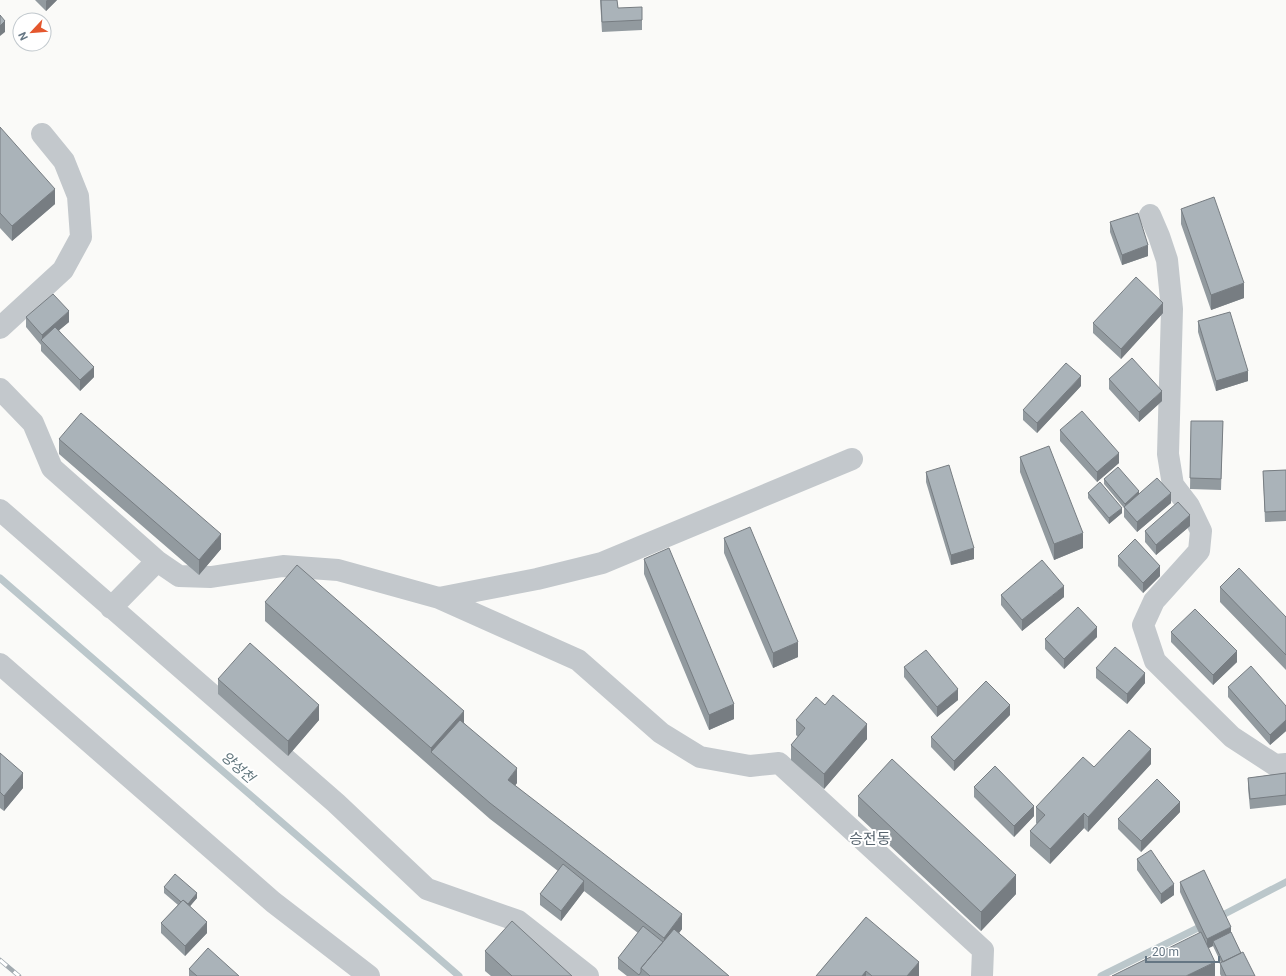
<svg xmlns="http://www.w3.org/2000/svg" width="1286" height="976" font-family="Roboto,'Noto Sans KR',sans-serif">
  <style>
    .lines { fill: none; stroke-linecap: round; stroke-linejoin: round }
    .stream { stroke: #bbc7cb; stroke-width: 7 }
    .minor { stroke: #c3c8cc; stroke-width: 22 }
    .rail-casing { stroke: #a2aab0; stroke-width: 4.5 }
    .rail { stroke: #fff; stroke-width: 3; stroke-dasharray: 9; stroke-linecap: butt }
    .wall { fill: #929a9f }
    .shaded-wall { fill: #777d82 }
    .building { fill: #aab3b9; stroke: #777d82 }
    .labels { text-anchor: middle; stroke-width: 4; stroke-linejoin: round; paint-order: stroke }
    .water-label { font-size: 14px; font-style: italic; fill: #60757c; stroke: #fff }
    .quarter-label { font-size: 15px; fill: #57646e; stroke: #fff }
  </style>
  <rect width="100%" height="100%" fill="#fafaf8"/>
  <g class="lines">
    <path class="stream" d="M0 578 459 976
      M1217 918 1286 882
      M1101 976 1204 925"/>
    <path class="minor" d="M1150 215 1159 236 1167 260 1172 309 1168 454 1173 485 1189 506 1201 531 1199 551 1154 601 1143 625 1155 661 1232 737 1275 765 1286 764
      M0 328 63 270 81 237 78 196 64 161 42 134
      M0 389 33 423 52 468 157 561 179 576 211 577 283 566 338 570 439 598 578 660 661 733 700 757 750 766 779 763 983 950 982 976
      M0 510 336 803 427 889 518 921 588 976
      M439 598 537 579 602 563 852 459
      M111 608 157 561
      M0 664 273 902 369 976"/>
    <g class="rail-casing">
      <path id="rail" d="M0 960 19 976"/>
    </g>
    <use href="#rail" class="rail"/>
  </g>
  <path class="wall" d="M35 0H57L46 11Z
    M600 0H617L618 8 642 20V30L602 32Z
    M0 127 55 204 12 241 0 228Z
    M1181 209 1244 298 1211 310 1181 224Z
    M1110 222 1148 256 1122 265 1110 232Z
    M1163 313 1121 359 1093 333V323Z
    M26 317 69 322 59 330 94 377 80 391 41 351V345L26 327Z
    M1198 321 1248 381 1216 391 1198 332Z
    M1109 379 1162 401 1139 422 1109 389Z
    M1081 386 1037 433 1023 420V410Z
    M1191 421H1223L1221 490 1190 489Z
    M1060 430 1119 463 1097 482 1060 441Z
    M59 439 221 549 199 575 59 454Z
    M1020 457 1083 548 1054 560 1020 472Z
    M1286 470V521L1265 522 1263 471Z
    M926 472 974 559 951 565 926 482Z
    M1104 479 1139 493 1171 503 1137 532 1124 517V508L1104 484Z
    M1088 493 1122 513 1109 524 1088 498Z
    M1190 526 1156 555 1145 542V531Z
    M724 538 798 657 773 668 724 553Z
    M1118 556 1160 576 1143 593 1118 566Z
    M644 559 734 719 709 730 644 574Z
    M1220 587 1286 617V670L1220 602Z
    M1001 595 1064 597 1022 631 1001 605Z
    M265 602 464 723 517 783 515 785 682 929 679 933 729 976H627L618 969V958L638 933 584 891 561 921 540 905V894L558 871 490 819 265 621Z
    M1171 632 1237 662 1213 685 1171 642Z
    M1097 637 1064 669 1045 649V639Z
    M904 667 958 700 937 717 904 677Z
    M1096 668 1145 683 1127 704 1096 678Z
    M218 679 319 720 288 756 218 694Z
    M1228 687 1286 706V731L1270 745 1228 697Z
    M825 705 867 739 824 789 791 760V745L798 737 796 735V720Z
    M1010 715 954 771 931 747V737Z
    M0 753 23 788 4 811 0 808Z
    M1151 764 1088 832 1084 828 1050 864 1030 846V831L1037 824 1036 823V807L1094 767Z
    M1286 773V805L1250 809 1248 788V778Z
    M974 787 1034 816 1014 837 974 797Z
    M858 796 1016 894 981 931 858 816Z
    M1180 812 1141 852 1118 829V819Z
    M1137 859 1174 895 1161 904 1137 870Z
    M1180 882 1231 932 1241 953 1255 976H1221L1220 974V963H1221L1213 946 1208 948 1215 976 1199 933 1180 892Z
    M164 887 197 898 190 906 207 933 185 956 161 933V923L178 905 164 893Z
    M866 917 919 976H816Z
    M485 951 572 976H491L485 971Z
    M189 969 239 976H189Z"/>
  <path class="shaded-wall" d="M47 0H57L46 11V1Z
    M5 21V32L0 36V26Z
    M55 189V204L12 241V226Z
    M1148 245V256L1122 265V255Z
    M1244 283V298L1211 310V295Z
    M1163 303V313L1121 359V349Z
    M69 311V322L44 343 42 341V335Z
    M94 367V377L80 391V380Z
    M1248 371V381L1216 391V381Z
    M1081 376V386L1037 433V423Z
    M1162 391V401L1139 422V412Z
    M1119 453V463L1097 482V472Z
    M1139 491V496L1125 507V504Z
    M1171 493V503L1137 532V522Z
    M1122 508V513L1109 524V518Z
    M1190 515V526L1156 555V545Z
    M1083 533V548L1054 560V544Z
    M221 534V549L199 575V560Z
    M974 548V559L951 565V555Z
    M1160 566V576L1143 593V583Z
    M1064 586V597L1022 631V620Z
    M1097 627V637L1064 669V659Z
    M798 642V657L773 668V653Z
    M1237 651V662L1213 685V675Z
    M1145 673V683L1127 704V694Z
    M958 689V700L937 717V707Z
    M734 704V719L709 730V715Z
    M319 705V720L288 756V741Z
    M1010 705V715L954 771V761Z
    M464 711V730L431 752V748Z
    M1286 720V731L1270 745V735Z
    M867 724V739L824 789V774Z
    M1151 749V764L1088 832V817Z
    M517 768V783L508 795V780Z
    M23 773V788L4 811V796Z
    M1180 802V812L1141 852V841Z
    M1034 806V816L1014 837V826Z
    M1084 813V828L1050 864V849Z
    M1016 875V894L981 931V912Z
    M584 881V891L561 921V911Z
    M1174 884V895L1161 904V894Z
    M197 893V898L186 911V906Z
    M682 914V929L648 974 664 943V938Z
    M207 922V933L185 956V946Z
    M1231 927V937L1213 941V946L1207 949V939Z
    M919 962V976H907Z
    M1215 962V976H1186Z
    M866 971V976H862Z"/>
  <path class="building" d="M601 0H617L618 8 642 7V20L602 22Z
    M0 15 5 21 0 26Z
    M0 127 55 189 12 226 0 213Z
    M1214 197 1244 283 1211 295 1181 209Z
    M1138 213 1148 245 1122 255 1110 222Z
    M1136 277 1163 303 1121 349 1093 323Z
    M53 294 69 311 42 335 26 317Z
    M1230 312 1248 371 1216 381 1198 321Z
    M55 327 94 367 80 380 41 340Z
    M1132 358 1162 391 1139 412 1109 379Z
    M1066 363 1081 376 1037 423 1023 410Z
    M1082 411 1119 453 1097 472 1060 430Z
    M81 413 221 534 199 560 59 439Z
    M1191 421H1223L1221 479 1190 478Z
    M1049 446 1083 533 1054 544 1020 457Z
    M949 465 974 548 951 555 926 472Z
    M1118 467 1139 491 1125 504 1104 479Z
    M1286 470V511L1265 512 1263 471Z
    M1157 478 1171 493 1137 522 1124 507Z
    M1100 482 1122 508 1109 518 1088 493Z
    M1178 502 1190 515 1156 545 1145 531Z
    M750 527 798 642 773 653 724 538Z
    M1135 539 1160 566 1143 583 1118 556Z
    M669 548 734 704 709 715 644 559Z
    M1042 560 1064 586 1022 620 1001 595Z
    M297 565 464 711 431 748 265 602Z
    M1239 568 1286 617V655L1220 587Z
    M1078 607 1097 627 1064 659 1045 639Z
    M1195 609 1237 651 1213 675 1171 632Z
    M250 643 319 705 288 741 218 679Z
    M1115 647 1145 673 1127 694 1096 668Z
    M926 650 958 689 937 707 904 667Z
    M1251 666 1286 706V720L1270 735 1228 687Z
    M986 681 1010 705 954 761 931 737Z
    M833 695 867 724 824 774 791 745 805 728 796 720 816 697 825 705Z
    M460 720 517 768 508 780 682 914 664 938 490 803 431 752Z
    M1129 730 1151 749 1088 817 1084 813 1050 849 1030 831 1045 815 1036 807 1083 757 1094 767Z
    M0 753 23 773 4 796 0 792Z
    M892 759 1016 875 981 912 858 796Z
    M995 766 1034 806 1014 826 974 787Z
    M1286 773V795L1250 799 1248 778Z
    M1157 779 1180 802 1141 841 1118 819Z
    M1151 850 1174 884 1161 894 1137 859Z
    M563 864 584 881 561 911 540 894Z
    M1204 870 1231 927 1207 939 1180 882Z
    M175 874 197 893 188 904 183 900 181 902 164 887Z
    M183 900 207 922 185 946 161 923Z
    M866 917 919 962 907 976H872L866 971 862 976H816Z
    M512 921 572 976H512L485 951Z
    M643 926 663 942 641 968V972L639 975 618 958Z
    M674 929 729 976H650L641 968Z
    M1201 932 1215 962 1186 976H1112Z
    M1231 932 1241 953 1223 962 1213 941Z
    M208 948 239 976H197L189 969Z
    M1243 952 1255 976H1226L1220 963Z"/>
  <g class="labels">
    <g class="water-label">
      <text transform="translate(238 767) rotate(41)" y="5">양성천</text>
    </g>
    <g class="quarter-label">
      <text x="870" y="844">승전동</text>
    </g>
  </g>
  <g transform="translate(32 32) rotate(244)"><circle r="19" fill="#ffffff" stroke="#c1c8cd"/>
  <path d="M0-3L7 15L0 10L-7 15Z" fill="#e4572e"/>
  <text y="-6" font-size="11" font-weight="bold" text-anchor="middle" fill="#657683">N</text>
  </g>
  <path d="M1146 956v6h73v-6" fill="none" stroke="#657683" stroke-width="2"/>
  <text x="1152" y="956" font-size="12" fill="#657683" stroke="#ffffff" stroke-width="3" paint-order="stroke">20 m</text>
</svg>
